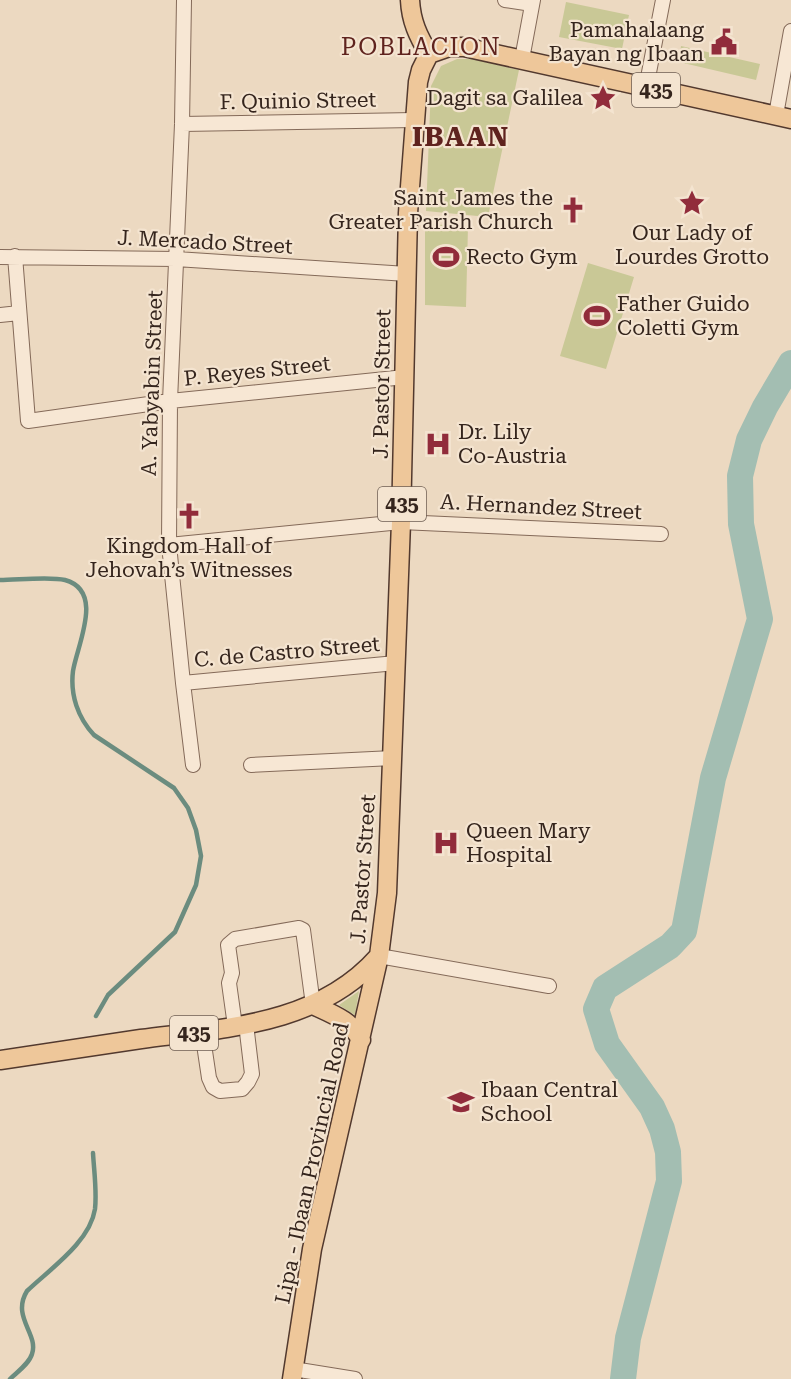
<svg xmlns="http://www.w3.org/2000/svg" width="791" height="1379" font-family="'Roboto Serif',serif">
  <style>
    .green { fill: #c9c896 }
    .lines { fill: none; stroke-linecap: round; stroke-linejoin: round }
    .stream { stroke: #6b8c7f; stroke-width: 4.5 }
    .river { stroke: #a3beb2; stroke-width: 26 }
    .minor-casing { stroke: #846a59; stroke-width: 16 }
    .major-casing { stroke: #52392e; stroke-width: 21 }
    .minor { stroke: #f7e7d4; stroke-width: 14 }
    .major { stroke: #eec79a; stroke-width: 18 }
    .labels { text-anchor: middle; stroke-width: 4.5; stroke-linejoin: round; paint-order: stroke }
    .shield { fill: #f4e4d0; stroke: #6e5e53; stroke-width: 1.5 }
    .shield-label { font-size: 20px; font-weight: bold; fill: #35251d }
    .poi-label { font-size: 21px; fill: #35251d; stroke: #f4e4d0; text-anchor: start }
    .street-label { font-size: 21px; fill: #35251d; stroke: #f4e4d0 }
    .quarter-label { font-size: 24px; letter-spacing: 1.5px; fill: #5f231e; stroke: #f4e4d0 }
    .district-label { font-size: 27px; font-weight: bold; letter-spacing: 1.5px; fill: #5f231e; stroke: #f4e4d0 }
  </style>
  <rect width="100%" height="100%" fill="#ecd9c1"/>
  <path class="green" d="M566 2 629 15 622 49 559 37Z
    M681 46 760 64 756 80 679 62Z
    M457 59H472L519 70 488 217 426 211 431 86 441 66Z
    M425 224 468 226 466 307 425 305Z
    M588 263 634 277 606 369 560 356Z
    M359 991 355 1015 339 1005Z"/>
  <g class="lines">
    <path class="stream" d="M0 580C17 580 50 576 65 580 105 591 77 645 73 671 70 695 78 718 94 735L174 788 188 808 196 830 201 856 196 885 175 932 108 995 96 1016
      M10 1379C17 1372 29 1364 32 1354 39 1334 11 1317 27 1291 50 1269 90 1242 95 1209 97 1191 94 1171 93 1153"/>
    <path class="river" d="M623 1379 628 1338 669 1181 668 1152 662 1129 652 1107 607 1044 596 1009 605 988 670 946 684 931 713 778 760 619 741 524 740 476 749 440 765 407 791 363"/>
    <g class="minor-casing">
      <path id="minor" d="M184 0 182 124 170 401 169 545 183 683 193 765
        M505 0 532 4
        M522 59 533 0
        M646 88 663 0
        M776 115 791 31
        M182 124 414 120
        M15 256 28 421 170 401 405 377
        M0 257 176 259 407 274
        M0 315 19 313
        M169 545 401 522 661 534
        M183 683 396 663
        M251 765 393 758
        M379 956 549 986
        M235 1026 229 983 232 973 228 945 235 939 299 928 303 930 313 1005
        M202 1031 209 1078 213 1087 220 1091 242 1089 248 1082 252 1074 246 1024
        M293 1369 355 1379"/>
    </g>
    <g class="major-casing">
      <path id="major" d="M410 0C411 21 418 36 429 54
        M313 1005C332 1014 351 1020 361 1040
        M0 1060C47 1053 94 1046 141 1039 225 1028 318 1025 378 957
        M292 1379 312 1249 379 956 387 893 401 522 408 213 418 82 421 70 429 54 449 47H464L791 119"/>
    </g>
    <use href="#minor" class="minor"/>
    <use href="#major" class="major"/>
  </g>
  <defs>
    <g id="civic-bare" transform="scale(2.07)"><path d="M-.6-6.5H3V-4.5H.6V-3L4-1V1h2V6H-6V1h2V-1L-.6-3ZM-1.2 2.5V6h2.4V2.5Z" fill="#912c3b" stroke="#f4e4d0" stroke-width="2.5" paint-order="stroke"/></g>
    <g id="sight-bare" transform="scale(2.07)"><path d="M0-6L1.8-2.2L6-1.7L2.9 1.2L3.7 5.4L0 3.3L-3.7 5.4L-2.9 1.2L-6-1.7L-1.8-2.2Z" fill="#912c3b" stroke="#f4e4d0" stroke-width="2.5" paint-order="stroke"/></g>
    <g id="church-bare" transform="scale(2.07)"><path d="M-1.2-6h2.4v3.5h3.3v2.4h-3.3V6h-2.4V-.1h-3.3v-2.4h3.3Z" fill="#912c3b" stroke="#f4e4d0" stroke-width="2.5" paint-order="stroke"/></g>
    <g id="stadium-bare" transform="scale(2.07)"><path d="M0-5a6.5 5 0 1 0 0 10a6.5 5 0 1 0 0-10ZM-3.5-1.8h7v3.6h-7Z" fill="#912c3b" stroke="#f4e4d0" stroke-width="2.5" paint-order="stroke"/></g>
    <g id="hospital-bare" transform="scale(2.07)"><path d="M-5-5h3v3.5h4V-5h3V5h-3V1.5h-4V5h-3Z" fill="#912c3b" stroke="#f4e4d0" stroke-width="2.5" paint-order="stroke"/></g>
    <g id="school-bare" transform="scale(2.07)"><path d="M0-5L7-2L0 1L-7-2ZM-4 1L0 2.5L4 1V4Q0 6-4 4Z" fill="#912c3b" stroke="#f4e4d0" stroke-width="2.5" paint-order="stroke"/></g>
  </defs>
  <g fill-rule="evenodd">
    <use href="#civic-bare" x="724" y="42"/>
    <use href="#sight-bare" x="603" y="98"/>
    <use href="#sight-bare" x="692" y="203"/>
    <use href="#church-bare" x="573" y="210"/>
    <use href="#stadium-bare" x="446" y="257"/>
    <use href="#stadium-bare" x="597" y="316"/>
    <use href="#hospital-bare" x="438" y="444"/>
    <use href="#church-bare" x="189" y="516"/>
    <use href="#hospital-bare" x="446" y="843"/>
    <use href="#school-bare" x="461" y="1102"/>
  </g>
  <g class="labels">
    <g class="shield">
      <rect x="632" y="73" width="48" height="34" rx="4.5"/>
      <rect x="378" y="487" width="48" height="34" rx="4.5"/>
      <rect x="170" y="1016" width="48" height="34" rx="4.5"/>
    </g>
    <g class="shield-label">
      <text x="656" y="97">435</text>
      <text x="402" y="511">435</text>
      <text x="194" y="1040">435</text>
    </g>
    <g class="poi-label">
      <text x="704" y="37" text-anchor="end">Pamahalaang<tspan x="704" dy="24">Bayan ng Ibaan</tspan></text>
      <text x="583" y="105" text-anchor="end">Dagit sa Galilea</text>
      <text x="553" y="205" text-anchor="end">Saint James the<tspan x="553" dy="24">Greater Parish Church</tspan></text>
      <text x="692" y="240" text-anchor="middle">Our Lady of<tspan x="692" dy="24">Lourdes Grotto</tspan></text>
      <text x="466" y="264">Recto Gym</text>
      <text x="617" y="311">Father Guido<tspan x="617" dy="24">Coletti Gym</tspan></text>
      <text x="458" y="439">Dr. Lily<tspan x="458" dy="24">Co-Austria</tspan></text>
      <text x="189" y="553" text-anchor="middle">Kingdom Hall of<tspan x="189" dy="24">Jehovah’s Witnesses</tspan></text>
      <text x="466" y="838">Queen Mary<tspan x="466" dy="24">Hospital</tspan></text>
      <text x="481" y="1097">Ibaan Central<tspan x="481" dy="24">School</tspan></text>
    </g>
    <g class="street-label">
      <text transform="translate(298 101) rotate(-1)" y="7">F. Quinio Street</text>
      <text transform="translate(205 242) rotate(3)" y="7">J. Mercado Street</text>
      <text transform="translate(257 371) rotate(-6)" y="7">P. Reyes Street</text>
      <text transform="translate(152 383) rotate(-88)" y="7">A. Yabyabin Street</text>
      <text transform="translate(382 384) rotate(-89)" y="7">J. Pastor Street</text>
      <text transform="translate(541 507) rotate(3)" y="7">A. Hernandez Street</text>
      <text transform="translate(287 652) rotate(-5)" y="7">C. de Castro Street</text>
      <text transform="translate(363 869) rotate(-86)" y="7">J. Pastor Street</text>
      <text transform="translate(312 1163) rotate(-78)" y="7">Lipa - Ibaan Provincial Road</text>
    </g>
    <g class="quarter-label">
      <text x="421" y="55">POBLACION</text>
    </g>
    <g class="district-label">
      <text x="461" y="146">IBAAN</text>
    </g>
  </g>
</svg>
